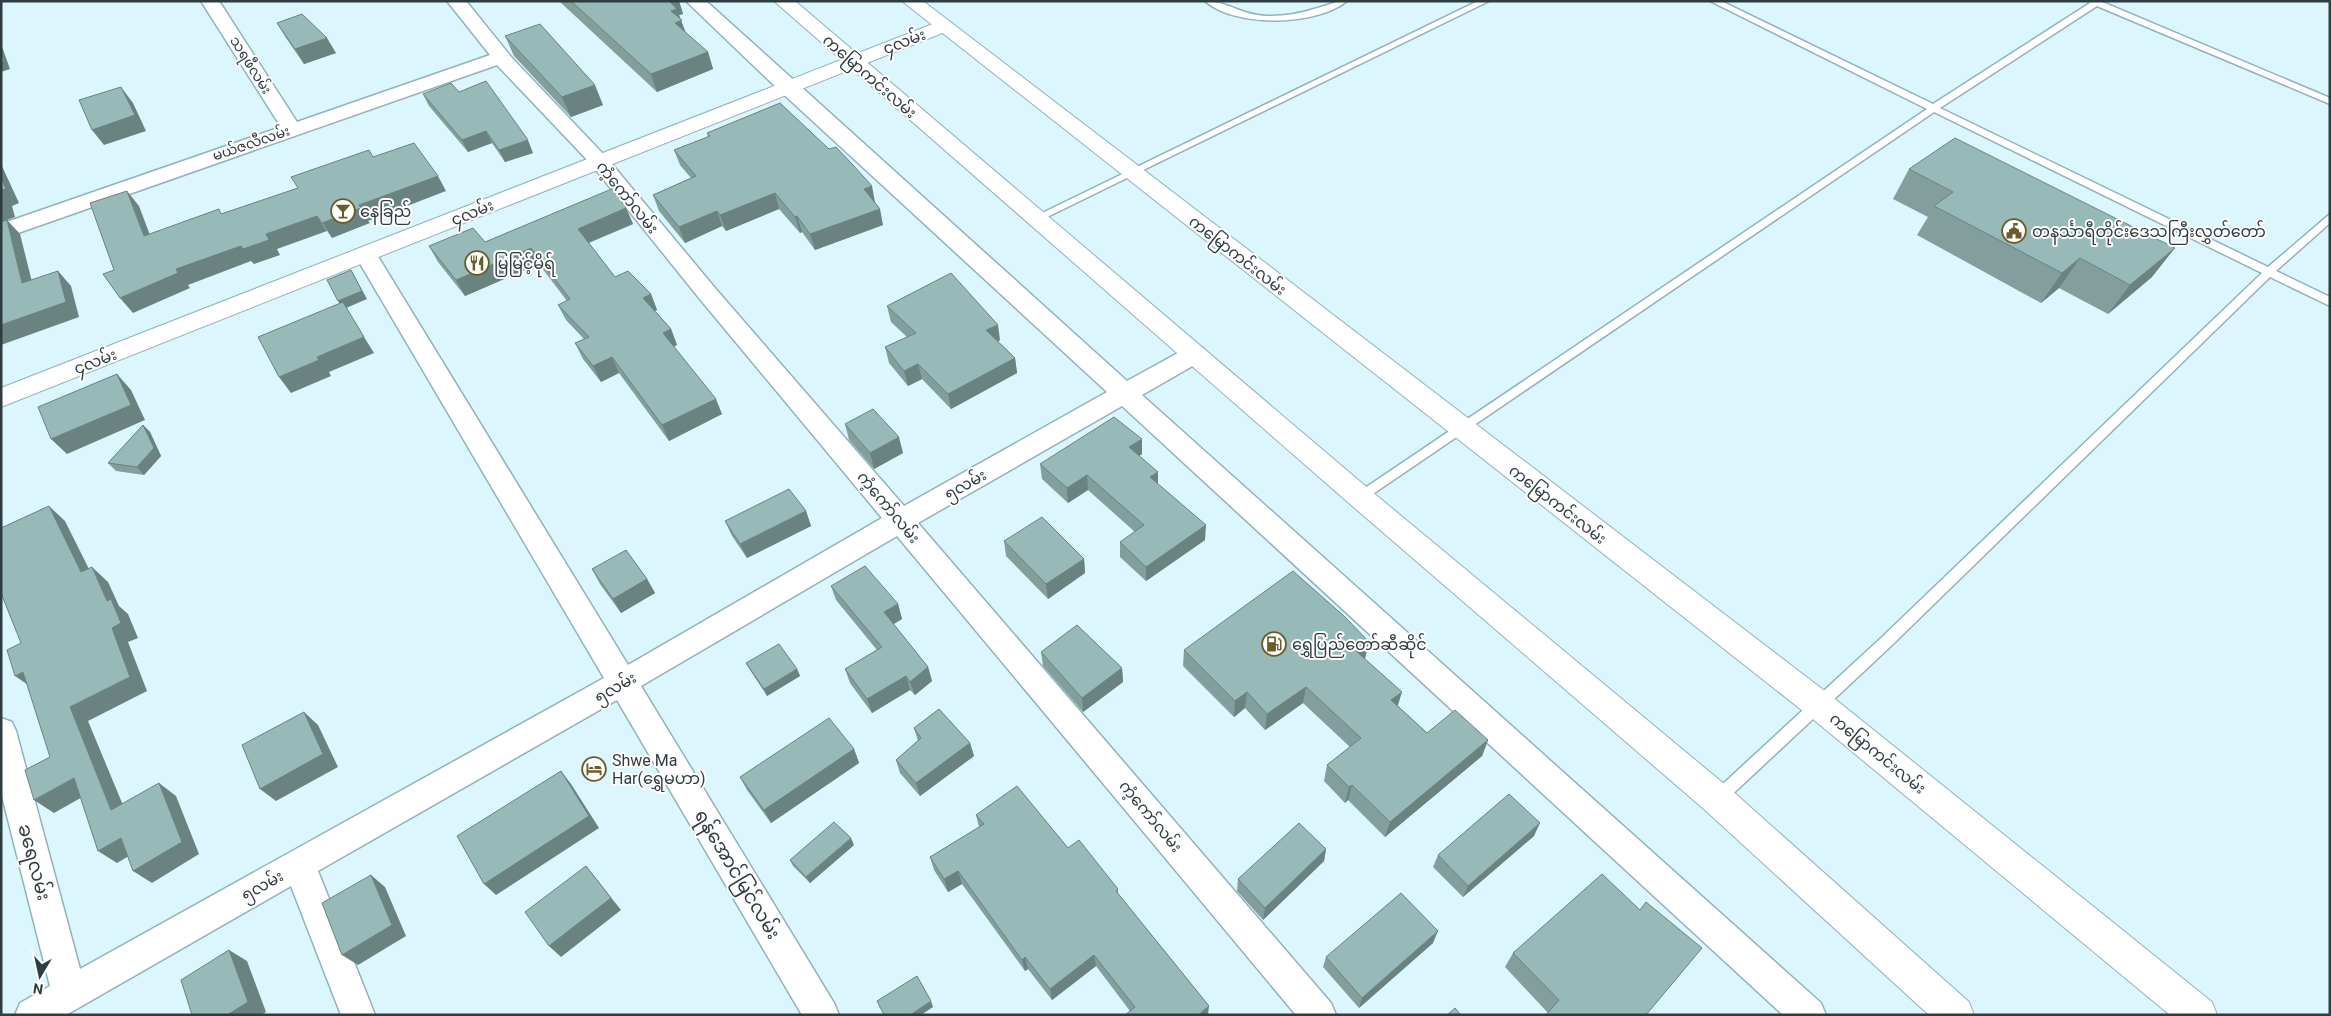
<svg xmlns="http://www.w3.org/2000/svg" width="2331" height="1016" font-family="Roboto,'Noto Sans Myanmar',sans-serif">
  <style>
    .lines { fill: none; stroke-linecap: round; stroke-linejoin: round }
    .service-casing { stroke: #92b2ba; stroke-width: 3 }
    .minor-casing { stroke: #92b2ba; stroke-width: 3 }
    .tertiary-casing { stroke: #92b2ba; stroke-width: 2 }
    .secondary-casing { stroke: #92b2ba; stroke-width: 2 }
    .service { fill: #fff; fill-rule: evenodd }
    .minor { fill: #fff; fill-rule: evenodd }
    .tertiary { fill: #fff; fill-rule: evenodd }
    .secondary { fill: #fff; fill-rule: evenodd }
    .wall { fill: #829f9d }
    .shaded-wall { fill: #6a8280 }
    .building { fill: #97b9b7; stroke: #6a8280 }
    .labels { text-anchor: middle; stroke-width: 4; stroke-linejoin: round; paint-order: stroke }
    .far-street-label { font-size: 14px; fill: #2f3d40; stroke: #fefefe }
    .street-label { font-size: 16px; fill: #2f3d40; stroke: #fefefe }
    .poi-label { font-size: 16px; fill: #2f3d40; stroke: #fefefe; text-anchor: start }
    .near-street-label { font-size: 19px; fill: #2f3d40; stroke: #fefefe }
  </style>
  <rect width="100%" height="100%" fill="#dbf6fd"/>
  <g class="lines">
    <g class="service-casing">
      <path id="service" d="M1205 1C1227 1 1243 16 1268 16 1283 16 1299 14 1314 9 1326 6 1335 1 1347 1 1316 26 1236 28 1205 1Z
        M1478 1H1489L1041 220H1033L1032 218Z
        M1710 1H1721L1933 104 2090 3 2088 1H2100L2330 98V104L2097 6 1940 108 2268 267 2330 214V223L2276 271 2330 297V306L2270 277 1891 646 1722 804 1717 806 1712 804 1710 799 1712 794 1881 638 2262 273 1934 112 1364 500H1356L1354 497 1356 494 1927 109Z"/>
    </g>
    <g class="minor-casing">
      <path id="minor" d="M201 1H219L297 122 490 55 447 1H466L512 58 606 157 715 288 904 506 1107 392 780 91 686 1H706L1127 381 1187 348 1195 346 1203 348 1207 354 1203 360 1142 395 1821 1003 1826 1015H1783L1122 406 918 523 1331 1003 1336 1015H1296L897 536 641 686 834 1003 839 1015H802L617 700 318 871 375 1015H341L291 886 66 1015H15L20 1003 50 986 1 792V718L12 722 16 731 80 969 604 678 355 255 358 250 366 248 374 250 628 665 882 518 699 298 592 165 497 65 1 239V224L281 127Z"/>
    </g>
    <g class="tertiary-casing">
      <path id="tertiary" d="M943 20 950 22 953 26 950 30 1 407V388Z"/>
    </g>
    <g class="secondary-casing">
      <path id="secondary" d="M774 1H795L1370 490 1729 788 1969 1002 1974 1015H1929L1705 810 1350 504Z
        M902 1H923L1830 695 2212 1002 2217 1015H2170L1808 715Z"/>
    </g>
    <use href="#service" class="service"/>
    <use href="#minor" class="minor"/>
    <use href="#tertiary" class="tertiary"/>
    <use href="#secondary" class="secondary"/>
  </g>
  <path class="wall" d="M559 1H679L683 14 679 15 686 33 708 52 713 69 657 92Z
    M277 23 336 53 304 64 286 38Z
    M505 36 603 105 571 117 514 56Z
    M459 92 533 153 505 162 492 143 468 152 429 106 423 94Z
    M707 133 875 202 883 225 815 250 802 232 800 233 779 209 726 231 722 226 685 243 659 211 653 195 691 178 680 165 674 150 708 137Z
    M1909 169 2152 277 2108 314 2059 288 2041 303 1917 235 1928 217 1893 199Z
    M626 208 633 224 589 243 615 277 651 294 657 310 655 311 671 329 677 345 674 346 722 414 669 441 619 373 601 382 583 359 575 343 584 339 566 320 558 305 567 301 539 264 465 296 438 262 429 246 485 242Z
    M887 306 1000 340 998 342 1015 358 1017 373 951 409 922 379 908 386 889 363 885 347 907 337 891 322Z
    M845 424 903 453 874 469 849 440Z
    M143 425 150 432 161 456 144 475 116 471 108 463Z
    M1142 454 1139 456 1158 484 1205 540 1146 581 1120 557V542L1135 532 1088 490 1068 503 1042 479 1040 464Z
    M806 511 811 526 747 558 732 536 725 521Z
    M1004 541 1084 559 1085 573 1048 599 1006 556Z
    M592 569 647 579 655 593 621 613 600 584Z
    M831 586 898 604 902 619 893 624 928 667 932 681 915 695 910 690 872 713 850 683 845 669 877 650 836 600Z
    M1184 650 1365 659 1398 706 1427 733 1488 740 1482 756 1385 837 1348 800 1345 803 1324 781 1327 765 1350 747 1303 703 1265 730 1245 708 1234 717 1183 666Z
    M1041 652 1122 668 1123 682 1083 712 1043 666Z
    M746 663 797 669 800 676 767 696 750 670Z
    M914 728 970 743 974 756 920 796 900 773 896 760 918 741Z
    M854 749 859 763 771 823 747 790 740 777Z
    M976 815 1068 848 1118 889V894L1209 1006 1130 1011 1096 966 1052 1000 1028 969 1025 971 962 884 948 892 934 870 930 857 979 827Z
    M1534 836 1463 897 1433 867 1438 855Z
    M854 845 810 883 793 866 790 860Z
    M1326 849 1324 861 1263 920 1237 891 1238 879Z
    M1640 910 1548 1013 1505 967 1513 953Z
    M1433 943 1359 1008 1323 967 1326 957Z"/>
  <path class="shaded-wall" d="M668 1H679L683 14 679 15 687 37 680 40Z
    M327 38 336 53 304 64 295 49Z
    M1 44 10 69 1 72Z
    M708 52 713 69 657 92 651 74Z
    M595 85 603 105 571 117 562 97Z
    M121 87 133 103 146 131 104 145 92 130Z
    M486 131 492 143 468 152 462 140Z
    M528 140 533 153 505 162 499 150Z
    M1 164 19 203 12 206 15 217 7 220 20 234 36 298 22 283 1 222Z
    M438 176 446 191 368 221 370 223 332 238 322 223 359 205Z
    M872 186 875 202 868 205 864 189Z
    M127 191 139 206 156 251 144 236Z
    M775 193 779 209 726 231 720 215Z
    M626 208 633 224 585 244 578 229Z
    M880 209 883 225 815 250 810 234Z
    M717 211 722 226 685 243 679 227Z
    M317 216 327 231 277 249 280 255 254 264 251 261 188 285 190 288 133 313 120 298 176 269 266 234Z
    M797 216 802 232 800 233 795 217Z
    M531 248 539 264 465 296 456 280Z
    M2175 248 2152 277 2108 314 2130 285Z
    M2080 258 2059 288 2041 303 2062 273Z
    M351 270 367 299 346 308 374 353 329 372 331 376 291 393 279 377 317 357 343 309 338 301Z
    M58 271 71 286 79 317 1 345V325Z
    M651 294 657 310 650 313 643 298Z
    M998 325 1000 340 988 346 986 330Z
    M671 329 677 345 670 349 663 333Z
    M612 357 619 373 601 382 593 366Z
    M1015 358 1017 373 951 409 948 394Z
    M918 364 922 379 908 386 904 371Z
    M117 374 131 390 145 420 67 454 51 439Z
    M716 399 722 414 669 441 662 425Z
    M143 425 150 432 161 456 144 475 137 467Z
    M899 437 903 453 874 469 870 453Z
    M1142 439V454L1129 463V447Z
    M1158 472V487L1150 477Z
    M1087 475 1088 490 1068 503 1067 488Z
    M49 506 65 521 98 587 81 572Z
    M806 511 811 526 747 558 740 544Z
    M1206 525 1205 540 1146 581V567Z
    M1084 559 1085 573 1048 599 1046 584Z
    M92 567 108 582 119 606 128 614 138 638 128 642 147 691 88 721 130 822 111 810 70 707 112 628 107 601Z
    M647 579 655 593 621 613 613 599Z
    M898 604 902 619 889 627 884 612Z
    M1369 642 1365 659 1353 668 1356 651Z
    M928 667 932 681 915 695 910 682Z
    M1122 668 1123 682 1083 712 1082 698Z
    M797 669 800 676 767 696 764 689Z
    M23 672 34 689 15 676Z
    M906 676 910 690 872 713 867 699Z
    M1306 687 1303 703 1265 730 1267 714Z
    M1247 692 1245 708 1234 717 1235 701Z
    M1402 692 1397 708 1391 700Z
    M304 712 318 725 338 767 276 801 260 789Z
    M1488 740 1482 756 1385 837 1390 822Z
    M970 743 974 756 920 796 916 783Z
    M854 749 859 763 771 823 764 810Z
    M561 771 571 784 599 828 496 895 484 884Z
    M74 778 93 791 54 813 34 800Z
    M159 783 176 796 199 854 152 883 133 871Z
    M1352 785 1348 800 1345 803 1349 787Z
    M1540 823 1534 836 1463 897 1468 886Z
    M121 838 139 850 117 863 98 851Z
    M851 838 854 845 810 883 806 877Z
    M1326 849 1324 861 1263 920 1265 908Z
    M586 866 621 910 561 957 549 946Z
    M958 871 962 884 948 892 944 879Z
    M371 875 385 887 406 936 358 965 342 955Z
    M1438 931 1433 943 1359 1008 1362 998Z
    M229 950 247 961 266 1012 261 1015H227Z
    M1094 955 1096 966 1052 1000 1050 989Z
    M1025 957 1028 969 1025 971 1022 960Z
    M931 1001 933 1007 921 1015H910Z
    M1209 1006 1208 1015H1198Z"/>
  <path class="building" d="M571 1H669L677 9 671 11 682 20 675 23 708 52 651 74Z
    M302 14 327 38 295 49 277 23Z
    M540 24 595 85 562 97 505 36Z
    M1 53 4 61 1 62Z
    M486 81 528 140 499 150 486 131 462 140 423 94 451 83 459 92Z
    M121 87 135 115 92 130 79 100Z
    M780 103 829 149 836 147 853 165 872 186 864 189 880 209 810 234 797 216 795 217 775 193 720 215 717 211 679 227 653 195 696 176 674 150 710 136 707 133Z
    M1955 138 2175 248 2130 285 2080 258 2062 273 1934 206 1953 192 1909 169Z
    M414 143 438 176 359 205 361 208 322 223 317 216 266 234 269 240 243 249 241 246 176 269 178 273 120 298 103 274 114 270 90 203 127 191 144 236 219 209 221 214 298 188 291 177 369 150 373 157Z
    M1 178 6 189 1 190Z
    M614 188 626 208 578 229 615 277 628 271 651 294 643 298 671 329 663 333 716 399 662 425 612 357 593 366 575 343 589 337 558 305 570 299 531 248 456 280 429 246 473 228 485 242Z
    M7 220 22 283 58 271 66 302 1 325V222Z
    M351 270 362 291 338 301 327 280Z
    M951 273 998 325 986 330 1015 358 948 394 918 364 904 371 885 347 916 333 887 306Z
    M343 302 364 337 317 357 319 360 279 377 258 337Z
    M117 374 131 405 51 439 38 407Z
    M873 409 899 437 870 453 845 424Z
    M1114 417 1142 439 1129 447 1158 472 1150 477 1206 525 1146 567 1120 542 1144 525 1087 475 1067 488 1040 464Z
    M143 425 154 448 137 467 108 463Z
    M789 489 806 511 740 544 725 521Z
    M49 506 81 572 92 567 107 601 111 599 121 623 112 628 130 677 70 707 111 810 159 783 182 842 133 871 121 838 98 851 74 778 34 800 25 770 50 757 23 672 15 676 7 650 21 643 1 593V528Z
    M1042 517 1084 559 1046 584 1004 541Z
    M626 550 647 579 613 599 592 569Z
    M865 566 898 604 884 612 928 667 910 682 906 676 867 699 845 669 882 647 831 586Z
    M1293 571 1345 617 1369 642 1356 651 1402 692 1391 700 1427 733 1455 710 1488 740 1390 822 1352 785 1349 787 1327 765 1361 738 1306 687 1267 714 1247 692 1235 701 1184 650Z
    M1077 625 1122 668 1082 698 1041 652Z
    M779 644 797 669 764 689 746 663Z
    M939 709 970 743 916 783 896 760 921 738 914 728Z
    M304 712 323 754 260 789 242 745Z
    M829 718 854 749 764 810 740 777Z
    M561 771 589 816 484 884 457 836Z
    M1017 786 1068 848 1079 840 1118 889 1116 891 1209 1006 1198 1015H1125L1135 1007 1094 955 1050 989 1025 957 1022 960 958 871 944 879 930 857 984 824 976 815Z
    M1509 794 1540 823 1468 886 1438 855Z
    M834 822 851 838 806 877 790 860Z
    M1299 823 1326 849 1265 908 1238 879Z
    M586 866 611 898 549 946 525 912Z
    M1602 874 1640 910 1646 902 1702 948 1646 1015H1546L1559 1000 1513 953Z
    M371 875 392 925 342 955 322 903Z
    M1401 893 1438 931 1362 998 1326 957Z
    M229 950 248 1002 227 1015H192L181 980Z
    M917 976 931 1001 910 1015H884L877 1001Z
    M1455 1008 1461 1015H1447Z"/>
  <defs>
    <g id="bar-ring" transform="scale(1.25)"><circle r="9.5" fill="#fefefe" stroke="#685d2a" stroke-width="1.5"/><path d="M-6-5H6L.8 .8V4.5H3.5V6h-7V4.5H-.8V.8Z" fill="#685d2a"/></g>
    <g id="civic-ring" transform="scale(1.25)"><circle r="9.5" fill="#fefefe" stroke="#685d2a" stroke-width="1.5"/><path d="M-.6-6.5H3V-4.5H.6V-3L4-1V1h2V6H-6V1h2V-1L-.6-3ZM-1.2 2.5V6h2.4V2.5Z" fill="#685d2a"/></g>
    <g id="restaurant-ring" transform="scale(1.25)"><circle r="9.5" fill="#fefefe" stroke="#685d2a" stroke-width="1.5"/><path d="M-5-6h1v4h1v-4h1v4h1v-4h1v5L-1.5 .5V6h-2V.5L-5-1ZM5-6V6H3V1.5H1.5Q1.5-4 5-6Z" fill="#685d2a"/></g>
    <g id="fuel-ring" transform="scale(1.25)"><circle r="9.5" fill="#fefefe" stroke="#685d2a" stroke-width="1.5"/><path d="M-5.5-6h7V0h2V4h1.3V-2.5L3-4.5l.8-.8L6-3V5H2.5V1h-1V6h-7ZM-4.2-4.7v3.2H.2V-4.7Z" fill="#685d2a"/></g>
    <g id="hotel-ring" transform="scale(1.25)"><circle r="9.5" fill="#fefefe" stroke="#685d2a" stroke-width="1.5"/><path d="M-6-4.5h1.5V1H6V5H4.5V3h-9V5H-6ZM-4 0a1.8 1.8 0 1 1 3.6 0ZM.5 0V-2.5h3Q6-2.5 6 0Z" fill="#685d2a"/></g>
  </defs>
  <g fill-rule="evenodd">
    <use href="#bar-ring" x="343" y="211"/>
    <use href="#civic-ring" x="2014" y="231"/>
    <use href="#restaurant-ring" x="477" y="263"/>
    <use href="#fuel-ring" x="1274" y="644"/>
    <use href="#hotel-ring" x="594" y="769"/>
  </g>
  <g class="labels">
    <g class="far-street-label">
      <text transform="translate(251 65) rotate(58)" y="5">သရဖီလမ်း</text>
      <text transform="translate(251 143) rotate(-19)" y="5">မယ်ဇလီလမ်း</text>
    </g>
    <g class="street-label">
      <text transform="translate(904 41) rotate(-21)" y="6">၄လမ်း</text>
      <text transform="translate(870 76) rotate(41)" y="6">ကမြောကင်းလမ်း</text>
      <text transform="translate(628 197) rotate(51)" y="6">ကံ့ကော်လမ်း</text>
      <text transform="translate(472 212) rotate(-22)" y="6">၄လမ်း</text>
      <text transform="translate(1238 255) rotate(38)" y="6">ကမြောကင်းလမ်း</text>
      <text transform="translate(95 361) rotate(-21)" y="6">၄လမ်း</text>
      <text transform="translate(965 484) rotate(-29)" y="6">၅လမ်း</text>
      <text transform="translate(1558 504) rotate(38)" y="6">ကမြောကင်းလမ်း</text>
      <text transform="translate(889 507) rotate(50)" y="6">ကံ့ကော်လမ်း</text>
      <text transform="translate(615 687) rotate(-30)" y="6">၅လမ်း</text>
      <text transform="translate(1878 753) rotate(39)" y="6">ကမြောကင်းလမ်း</text>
      <text transform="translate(1151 816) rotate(50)" y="6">ကံ့ကော်လမ်း</text>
      <text transform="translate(262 885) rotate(-29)" y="6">၅လမ်း</text>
    </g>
    <g class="poi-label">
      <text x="360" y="217">နေခြည်</text>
      <text x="2032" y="237">တနင်္သာရီတိုင်းဒေသကြီးလွှတ်တော်</text>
      <text x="494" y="269">မြမြင့်မိုရ်</text>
      <text x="1292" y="650">ရွှေပြည်တော်ဆီဆိုင်</text>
      <text x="612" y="766">Shwe Ma<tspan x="612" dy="18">Har(‌‌ရွှေမဟာ)</tspan></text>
    </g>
    <g class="near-street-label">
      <text transform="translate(35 862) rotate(75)" y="7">ခရေလမ်း</text>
      <text transform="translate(738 874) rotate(59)" y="7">ရန်အောင်မြင်လမ်း</text>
    </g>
  </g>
  <rect width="2331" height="1016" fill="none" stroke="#2f3d40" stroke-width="5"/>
  <g transform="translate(40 976) rotate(189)" stroke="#fefefe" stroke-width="4" paint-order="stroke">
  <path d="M0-4L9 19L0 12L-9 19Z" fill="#2f3d40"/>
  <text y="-8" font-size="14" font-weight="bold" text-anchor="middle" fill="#2f3d40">N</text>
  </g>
</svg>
